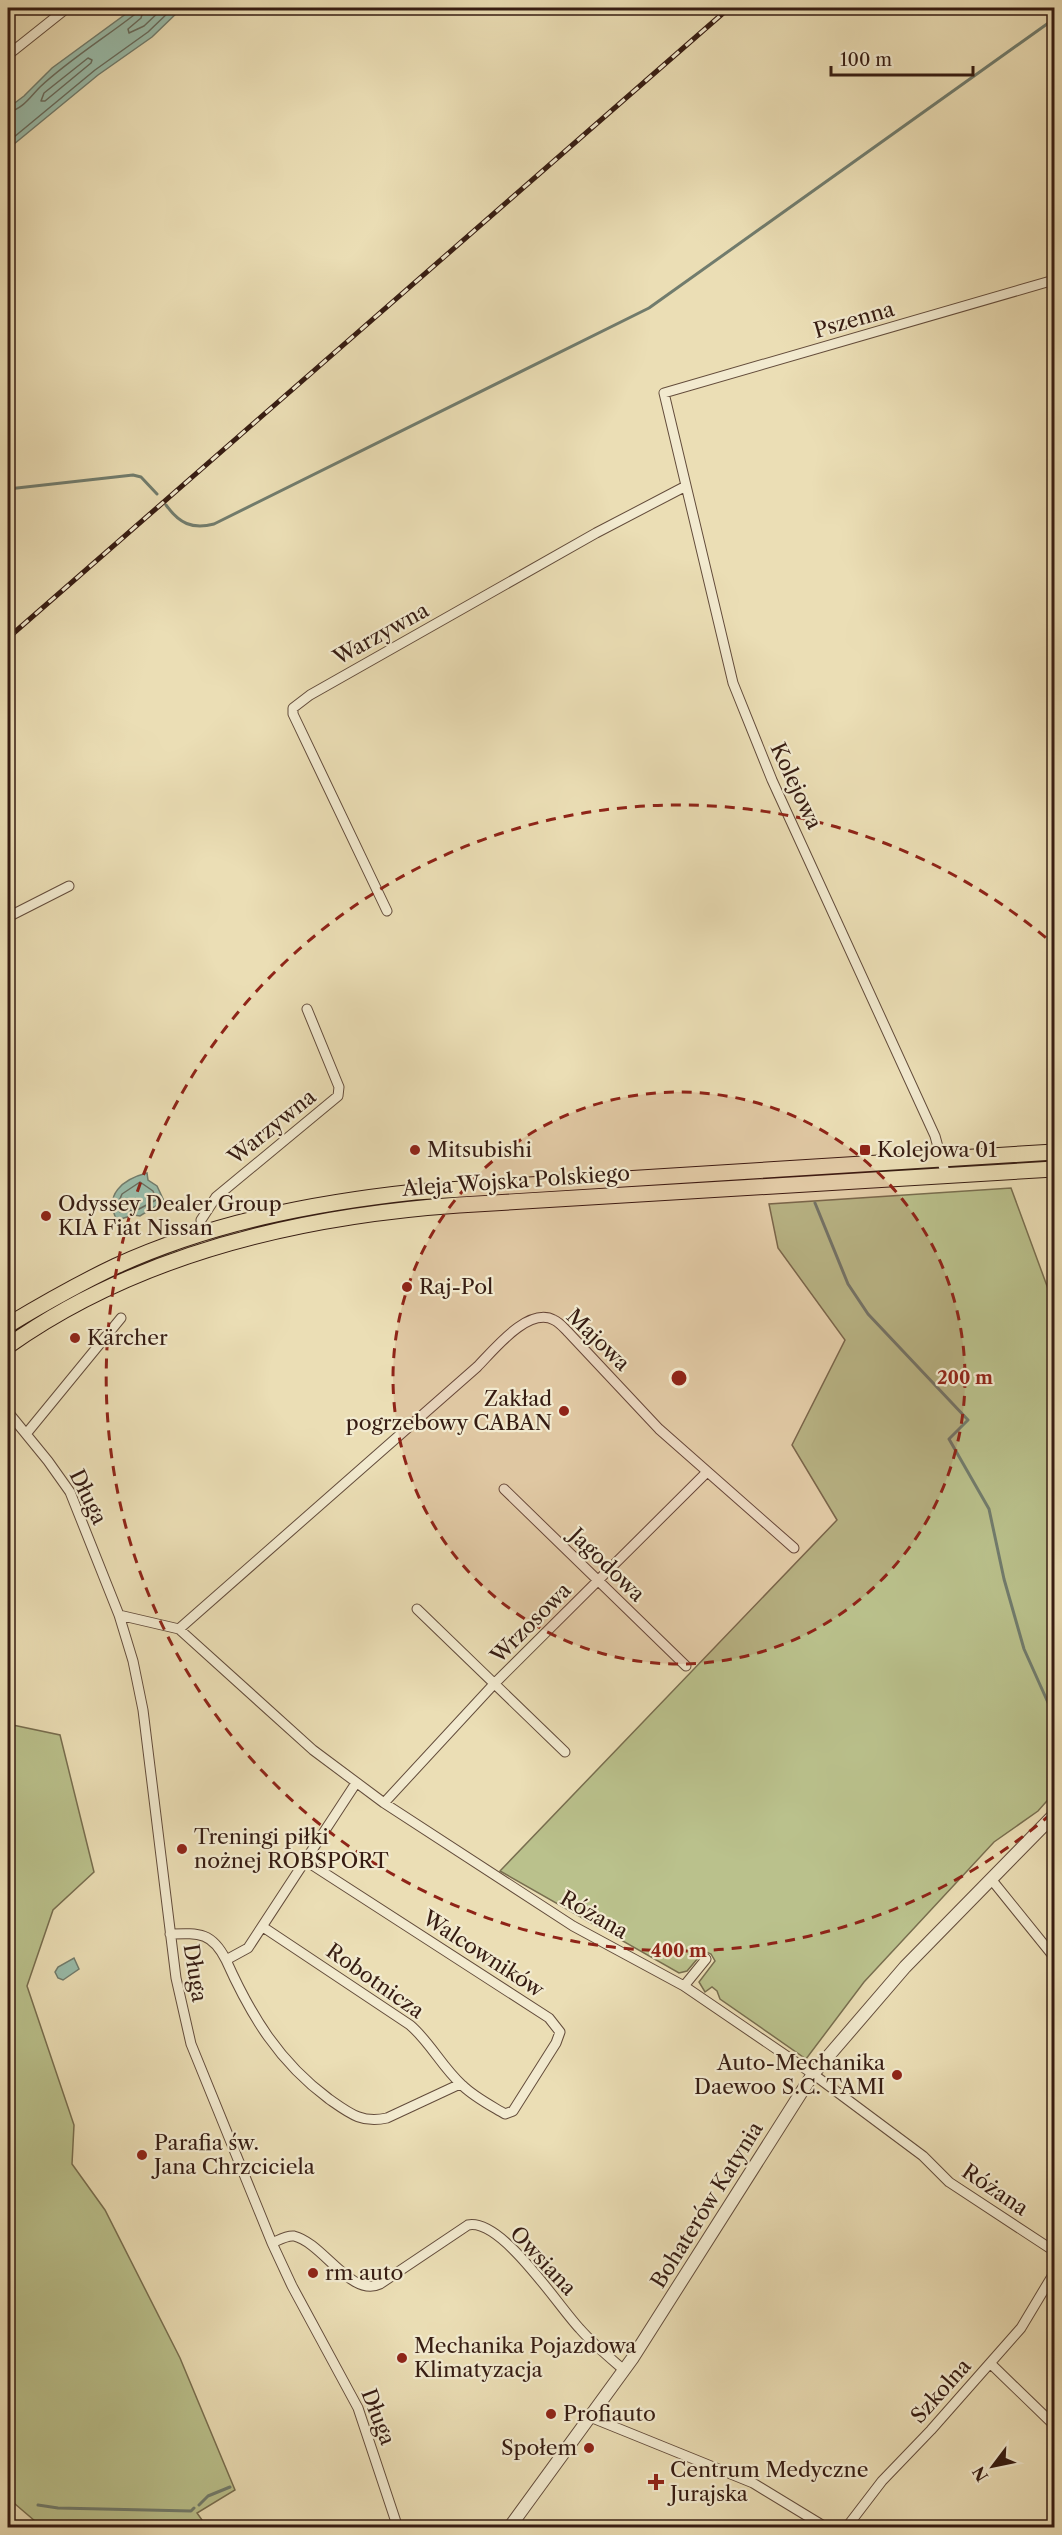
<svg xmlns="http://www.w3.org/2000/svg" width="1062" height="2535" font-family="'Libre Caslon Text',serif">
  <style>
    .green { fill: #bac18c; stroke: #786e4f; stroke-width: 1.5 }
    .water { fill: #99bcaa; stroke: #717c6d; stroke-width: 1.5 }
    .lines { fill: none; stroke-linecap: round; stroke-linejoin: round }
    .shore { stroke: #686c5e; stroke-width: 1.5 }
    .stream { stroke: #717c6d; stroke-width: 3 }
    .minor-casing { stroke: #634c3b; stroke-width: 11 }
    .tertiary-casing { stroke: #634c3b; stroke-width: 14 }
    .primary-casing { stroke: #361c12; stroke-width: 17 }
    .minor { stroke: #f2eacf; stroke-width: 9 }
    .tertiary { stroke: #f2eacf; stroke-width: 12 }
    .primary { stroke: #ebdeb5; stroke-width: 15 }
    .rail-casing { stroke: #361c12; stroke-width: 5 }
    .rail { stroke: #f2eacf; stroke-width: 3; stroke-dasharray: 9; stroke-linecap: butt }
    .ring { fill: none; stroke: #8f2418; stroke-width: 3; stroke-dasharray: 10 8 }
    .poi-dot { fill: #8f2418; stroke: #f2eacf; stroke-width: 2 }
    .labels { text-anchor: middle; stroke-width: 4.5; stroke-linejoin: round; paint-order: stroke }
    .street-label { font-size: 21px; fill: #361c12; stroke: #f2eacf }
    .poi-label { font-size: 21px; fill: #361c12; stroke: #f2eacf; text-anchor: start }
    .centre { fill: #8f2418; stroke: #f2eacf; stroke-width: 3 }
    .ring-label { font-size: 18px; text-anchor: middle; font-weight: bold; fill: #8f2418; stroke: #f2eacf; stroke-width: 4.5; stroke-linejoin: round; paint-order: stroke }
  </style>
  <rect width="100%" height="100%" fill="#ebdeb5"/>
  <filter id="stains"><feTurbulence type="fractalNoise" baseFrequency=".00333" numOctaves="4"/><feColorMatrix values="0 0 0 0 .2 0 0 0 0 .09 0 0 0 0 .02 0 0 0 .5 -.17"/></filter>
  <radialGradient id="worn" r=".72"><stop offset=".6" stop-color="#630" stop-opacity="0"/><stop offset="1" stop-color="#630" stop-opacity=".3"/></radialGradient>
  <path class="green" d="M1011 1188 1054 1305V1793L1038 1811 994 1842 864 1982 806 2059 720 1999 717 1991 712 1987 705 1992 699 1982 715 1961 711 1954 704 1951 687 1971 679 1973 500 1871 837 1520 792 1445 845 1340 778 1248 769 1204Z
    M176 1250 178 1254 8 1340V1334L89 1286Z
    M8 1724 60 1735 94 1872 53 1910 27 1986 74 2125 72 2164 105 2210 180 2358 235 2490 197 2513 207 2527H42L8 2498Z"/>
  <path class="water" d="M134 8H182L152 37 98 75 8 149V108L24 96 52 68Z
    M147 1173 148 1180 157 1186 164 1201 140 1216 134 1215 117 1220C103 1195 123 1179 147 1173Z
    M74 1958 79 1969 63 1980 58 1978 55 1972 58 1967Z"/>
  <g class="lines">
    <path class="shore" d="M144 8 141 18 128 29 129 33 144 26 163 8
      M88 58 92 60 91 63 45 101H41L44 93Z
      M8 112C22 110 31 96 40 87 69 60 103 39 134 15L137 8
      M8 142 95 70 148 32 173 8
      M140 1182 153 1191 156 1200 139 1209 120 1212 117 1206 122 1194Z"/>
    <path class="stream" d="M8 489 133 475 141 477 157 494
      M166 505C179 523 192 530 214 524L649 308 1054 19
      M815 1203 848 1284 868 1314 968 1420 949 1439 989 1509 1004 1579 1024 1649 1054 1716
      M38 2505 58 2508 191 2511 194 2508
      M199 2505 208 2496 230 2487"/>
    <g class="minor-casing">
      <path id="minor" d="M8 55 67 8
        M387 911 293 714V708L310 695 596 533 686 486
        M8 917 69 886
        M946 1176 935 1136 772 780 733 683 664 393 1054 280
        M203 1234 201 1220 216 1197 338 1096 339 1087 307 1009
        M8 1412 48 1461 70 1492 119 1615 133 1661 143 1710 176 1978 191 2044 272 2243 292 2286 358 2408 398 2528
        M26 1434 121 1318
        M504 1489 686 1666
        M417 1609 565 1752
        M119 1615 179 1629 313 1750 384 1803 573 1926 684 1986 813 2074 923 2156 949 2182 1054 2251
        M179 1629 477 1367C493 1351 528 1306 554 1320 559 1322 564 1328 568 1332L659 1429 794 1548
        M384 1803 494 1684 707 1472
        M991 1879 1054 1957
        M263 1927 410 2025C430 2042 442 2067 462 2085 474 2097 490 2105 505 2114L513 2111 556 2043 560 2032 549 2018 306 1861
        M170 1934C199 1933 212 1932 226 1960L248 1948 356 1783
        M226 1960C251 2016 279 2062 329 2099 349 2113 362 2124 387 2118L460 2084
        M684 1986 706 1959
        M272 2243C279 2240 287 2235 294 2236 323 2243 351 2298 380 2284L468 2225C502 2218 558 2306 580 2329 593 2344 609 2357 624 2370
        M991 2364 1054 2425
        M590 2417 753 2483 827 2528
        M846 2528 882 2481 931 2430 1021 2328 1054 2273"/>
    </g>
    <g class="tertiary-casing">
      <path id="tertiary" d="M509 2528 632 2359 813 2074 905 1967 1054 1815"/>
    </g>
    <g class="primary-casing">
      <path id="primary" d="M8 1325C43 1304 78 1284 116 1266 210 1223 313 1203 415 1192L1054 1152
        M8 1346C139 1253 300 1216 459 1205L1054 1169"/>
    </g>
    <use href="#minor" class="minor"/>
    <use href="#tertiary" class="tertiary"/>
    <use href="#primary" class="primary"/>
    <g class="rail-casing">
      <path id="rail" d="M8 638 729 8
        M8 2520 16 2528"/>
    </g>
    <use href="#rail" class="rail"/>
  </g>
  <circle cx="679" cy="1378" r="286" fill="#8f2418" fill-opacity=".12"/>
  <g class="ring">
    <circle cx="679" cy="1378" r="286"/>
    <path d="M1051 1814A573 573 0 1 1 1051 942"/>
  </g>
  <g class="poi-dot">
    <circle cx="415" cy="1150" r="6"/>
    <rect x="859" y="1144" width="12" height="12" rx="3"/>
    <circle cx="46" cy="1216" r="6"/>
    <circle cx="407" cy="1287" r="6"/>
    <circle cx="75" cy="1338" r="6"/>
    <circle cx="564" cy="1411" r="6"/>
    <circle cx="182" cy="1849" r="6"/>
    <circle cx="897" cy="2075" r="6"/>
    <circle cx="142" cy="2155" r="6"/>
    <circle cx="313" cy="2273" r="6"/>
    <circle cx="402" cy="2358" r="6"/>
    <circle cx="551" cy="2414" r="6"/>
    <circle cx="589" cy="2448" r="6"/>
    <path d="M653 2473h6v6h6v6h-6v6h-6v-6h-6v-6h6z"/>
  </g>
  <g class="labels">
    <g class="street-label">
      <text transform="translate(854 320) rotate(-16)" y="7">Pszenna</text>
      <text transform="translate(381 634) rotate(-29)" y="7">Warzywna</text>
      <text transform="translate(796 786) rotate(65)" y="7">Kolejowa</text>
      <text transform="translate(272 1127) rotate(-39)" y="7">Warzywna</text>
      <text transform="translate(516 1181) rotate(-4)" y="7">Aleja Wojska Polskiego</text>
      <text transform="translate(598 1340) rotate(44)" y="7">Majowa</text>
      <text transform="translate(88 1497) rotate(64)" y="7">Długa</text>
      <text transform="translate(607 1565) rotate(44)" y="7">Jagodowa</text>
      <text transform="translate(531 1623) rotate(-45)" y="7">Wrzosowa</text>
      <text transform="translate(594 1915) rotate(30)" y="7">Różana</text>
      <text transform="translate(483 1954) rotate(33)" y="7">Walcowników</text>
      <text transform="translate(195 1973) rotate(81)" y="7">Długa</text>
      <text transform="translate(375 1981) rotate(35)" y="7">Robotnicza</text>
      <text transform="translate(995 2190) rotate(34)" y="7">Różana</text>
      <text transform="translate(707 2205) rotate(-58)" y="7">Bohaterów Katynia</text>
      <text transform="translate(543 2261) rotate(47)" y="7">Owsiana</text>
      <text transform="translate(941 2391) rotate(-48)" y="7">Szkolna</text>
      <text transform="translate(378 2417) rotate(69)" y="7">Długa</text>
    </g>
    <g class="poi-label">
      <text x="427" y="1157">Mitsubishi</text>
      <text x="877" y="1157">Kolejowa 01</text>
      <text x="58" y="1211">Odyssey Dealer Group<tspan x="58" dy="24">KIA Fiat Nissan</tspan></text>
      <text x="419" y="1294">Raj-Pol</text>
      <text x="87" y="1345">Kärcher</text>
      <text x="552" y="1406" text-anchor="end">Zakład<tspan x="552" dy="24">pogrzebowy CABAN</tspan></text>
      <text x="194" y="1844">Treningi piłki<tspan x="194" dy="24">nożnej ROBSPORT</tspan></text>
      <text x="885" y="2070" text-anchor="end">Auto-Mechanika<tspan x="885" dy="24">Daewoo S.C. TAMI</tspan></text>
      <text x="154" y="2150">Parafia św.<tspan x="154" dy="24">Jana Chrzciciela</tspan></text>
      <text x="325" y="2280">rm auto</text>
      <text x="414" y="2353">Mechanika Pojazdowa<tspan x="414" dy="24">Klimatyzacja</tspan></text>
      <text x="563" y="2421">Profiauto</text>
      <text x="577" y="2455" text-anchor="end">Społem</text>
      <text x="670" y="2477">Centrum Medyczne<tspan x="670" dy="24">Jurajska</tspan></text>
    </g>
  </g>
  <circle cx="679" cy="1378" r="9" class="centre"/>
  <g class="ring-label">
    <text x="965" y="1384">200 m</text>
    <text x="679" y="1957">400 m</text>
  </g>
  <rect width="1062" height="2535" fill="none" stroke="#ebdeb5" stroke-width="30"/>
  <rect x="9" y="9" width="1044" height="2517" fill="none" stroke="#361c12" stroke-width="3"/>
  <rect x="15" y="15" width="1032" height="2505" fill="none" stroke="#361c12" stroke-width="1.5"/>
  <g transform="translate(993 2466) rotate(238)" stroke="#f2eacf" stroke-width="4.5" paint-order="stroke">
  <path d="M0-4.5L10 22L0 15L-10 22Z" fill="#361c12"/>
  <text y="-9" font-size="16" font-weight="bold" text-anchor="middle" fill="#361c12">N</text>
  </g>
  <path d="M831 66v9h142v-9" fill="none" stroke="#361c12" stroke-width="3"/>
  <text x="840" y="66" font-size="18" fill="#361c12" stroke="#f2eacf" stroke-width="4.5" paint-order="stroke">100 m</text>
  <rect width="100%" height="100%" filter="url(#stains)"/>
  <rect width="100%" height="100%" fill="url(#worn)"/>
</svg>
